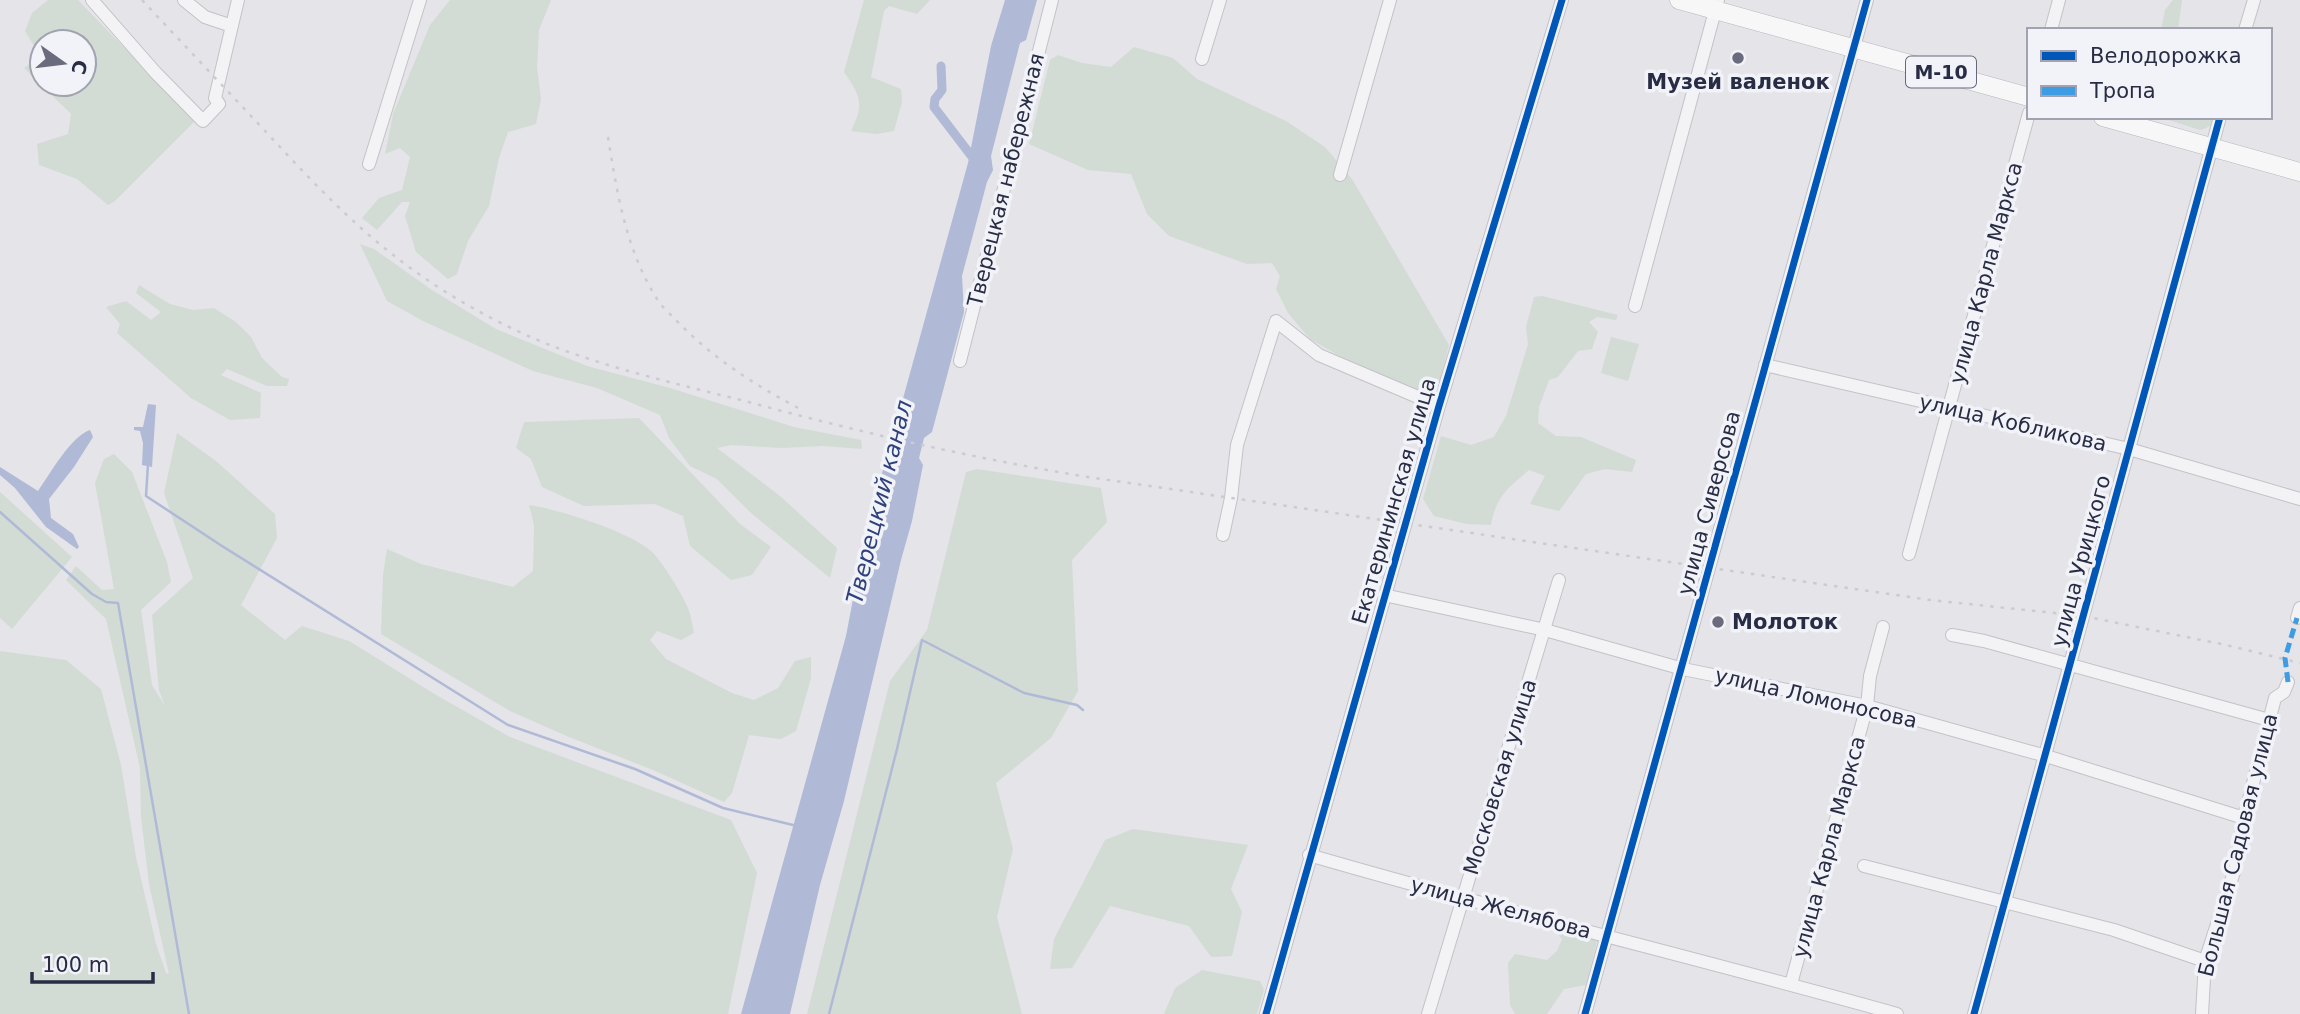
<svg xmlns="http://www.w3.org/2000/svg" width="2300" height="1014" font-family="'DejaVu Sans',sans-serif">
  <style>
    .green { fill: #d2dcd4; fill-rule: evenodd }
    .water { fill: #b0bad6 }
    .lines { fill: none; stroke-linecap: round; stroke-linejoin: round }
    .stream { stroke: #b0bad6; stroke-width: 2.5 }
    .canal { stroke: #b0bad6; stroke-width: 9 }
    .minor-casing { stroke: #c2c2c7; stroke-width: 14 }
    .highway-casing { stroke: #b6b7be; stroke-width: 19 }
    .minor { stroke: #f3f3f6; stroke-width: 12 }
    .highway { stroke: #f7f7f7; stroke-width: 18 }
    .rail { stroke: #ccccd0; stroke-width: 2.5; stroke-dasharray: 3.5 7; stroke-linecap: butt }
    .quiet { stroke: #3d9ce3; stroke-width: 5; stroke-dasharray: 10 5; stroke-linecap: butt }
    .cycleway-casing { stroke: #f2f3f8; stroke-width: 11 }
    .cycleway { stroke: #0057b8; stroke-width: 7 }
    .poi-dot { fill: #6a6c7e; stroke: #f2f3f8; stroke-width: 2.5 }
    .labels { text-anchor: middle; stroke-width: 7; stroke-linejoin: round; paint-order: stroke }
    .shield { fill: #f2f3f8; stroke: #65687b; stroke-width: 2 }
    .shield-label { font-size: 19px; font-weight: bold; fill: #282c45 }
    .poi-label { font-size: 21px; font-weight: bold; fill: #282c45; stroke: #f2f3f8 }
    .street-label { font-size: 21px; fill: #282c45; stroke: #f2f3f8 }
    .water-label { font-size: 23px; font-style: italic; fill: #2e417d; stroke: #f2f3f8 }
  </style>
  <rect width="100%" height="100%" fill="#e4e4e9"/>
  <path class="green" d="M48 0H78L195 121 115 201 108 205 77 179 39 165 37 144 68 134 71 114 24 68 40 56 25 31 32 13ZM42 42H84V84H42Z
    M450 0H551L539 30 537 67 541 99 536 124 508 132 499 158 489 206 468 241 457 274 448 279 416 252 405 216 410 202H402L377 230 362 218 379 198 402 190 410 157 400 148 385 154 393 114 430 25Z
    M864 0H930L917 14 889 6 884 11 871 77 901 89 902 102 894 131 876 134 851 131C864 105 861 96 844 72Z
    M2173 0H2182L2178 30H2161L2165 10Z
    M1134 47 1173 58 1197 79 1286 121 1325 147 1352 179 1449 345 1440 381 1426 393 1350 362 1310 339 1288 313 1276 289 1280 276 1272 263 1247 264 1169 236 1147 214 1131 174 1088 170 1029 144 1050 60 1058 55 1082 63 1111 67Z
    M2159 117H2216C2214 125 2208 128 2200 130Z
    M360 244 374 249 432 290 496 329 587 366 670 388 794 427 861 440 862 449 823 446 781 448 731 445 717 448 780 496 837 548 830 578 751 513 717 479 690 466 669 438 660 415 597 388 533 371 423 321 387 301Z
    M139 285 170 304 193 310 214 308 236 322 251 337 262 358 282 377 289 379 287 386H267L227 369 221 375 261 393 260 418 230 420 191 398 117 333 120 324 106 307 126 301 151 320 161 312 136 293Z
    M1542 296 1618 315 1616 320 1597 317 1589 322 1598 332 1592 349 1578 351 1558 377 1549 380 1539 407 1538 423 1556 436 1581 437 1636 460 1632 472 1605 469 1586 474 1559 511 1530 504 1545 476 1529 470C1508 488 1496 496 1491 525L1467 524 1434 516 1423 499 1441 436 1471 445 1494 437 1506 416 1528 344 1526 327 1534 297Z
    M1611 337 1639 344 1628 381 1601 373Z
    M639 418 740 524 771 547 752 575 731 580 690 546 683 516 655 504 584 506 542 487 531 459 516 448 524 422Z
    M177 433 216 461 275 514 277 538 241 605 285 640 302 626 349 641 438 696 510 737 731 820 757 873 728 1014H0V651L66 660 101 689 121 765 136 857 156 944 166 973 169 974 149 884 141 817 140 768 106 619 66 580 76 566 102 590 114 589 95 483 104 459 114 454 132 472 167 562 171 582 141 610 152 685 165 706 159 690 152 615 193 578 164 493Z
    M977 469 1101 488 1107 522 1072 560 1078 691 1051 738 996 783 1013 849 997 917 1022 1014H807L890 681 927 630 966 472Z
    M0 492 72 557 12 629 0 618Z
    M529 505C558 509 638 534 655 555 665 567 681 592 687 606 691 614 692 624 694 633L681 640 657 631 650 640 666 659 732 693 754 700 778 688 795 661 811 657V678L796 731 781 739 749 735 732 793 724 802 653 770 569 737 510 711 381 634 383 575 387 549 421 564 513 587 533 571 534 525Z
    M1133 829 1248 845 1231 889 1242 912 1232 956 1211 957 1189 926 1110 906 1072 968 1050 969 1054 939 1105 840Z
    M1562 929 1586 934 1597 942 1586 985 1564 989 1547 1014H1515L1510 1005 1508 963 1515 954 1547 960 1557 951 1562 939 1559 936Z
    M1202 970 1260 981 1264 990 1257 1014H1164L1175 988Z"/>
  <path class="water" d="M1005 0H1037L1026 40 1020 43 991 156 993 170 987 182 962 276 964 312 932 432 924 438 919 458 923 465 912 521 901 560 844 801 820 885 790 1014H741L846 636 867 526 886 459 893 446 899 413 968 163 991 46Z
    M148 404 156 405 152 467 142 465 143 443 140 431 134 430V427H143Z
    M90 430 93 437 74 467 49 499 51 518 73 534 79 547 77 549 46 527 15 488 0 475V467L38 491C50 474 71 436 90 430Z"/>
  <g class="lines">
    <path class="stream" d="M148 464 146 496 222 546 508 725 635 769 723 808 793 825
      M0 512 92 594 106 602 118 603 189 1014
      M829 1014 897 749 922 640 1024 693 1077 705 1083 710"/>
    <path class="canal" d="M941 66 942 90 935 99 934 107 976 162"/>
    <g class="minor-casing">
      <path id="minor" d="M92 0 155 72 203 121 219 104 215 98 238 0
        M184 0 205 17 232 26
        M2051 30 2059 0
        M2245 30 2254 0
        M1202 59 1220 0
        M369 164 420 0
        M1340 175 1390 0
        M1635 306 1718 0
        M960 361 1052 0
        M1765 365 2129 449 2300 499
        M1223 535 1231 498 1237 445 1276 321 1319 355 1439 406
        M1909 554 2029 113
        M1384 595 1545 630 1683 669 1867 706 2046 756 2244 818
        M2297 618 2300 608
        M1952 635 1984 641 2269 720
        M1309 855C1504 912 1701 959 1897 1014
        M1864 866 2114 930 2205 961
        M1791 984 1867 706 1870 676 1883 627
        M1266 1014 1439 406 1562 0
        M1428 1014 1559 580
        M1585 1014 1867 0
        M1974 1014 2220 117
        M2202 1014 2205 961 2235 869 2244 818 2275 698 2284 692 2288 682"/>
    </g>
    <g class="highway-casing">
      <path id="highway" d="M1679 0 2029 97
        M2103 117 2300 172"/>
    </g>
    <use href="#minor" class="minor"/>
    <use href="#highway" class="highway"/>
    <path class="rail" d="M142 0C183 44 225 88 266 132 306 175 346 218 392 254 438 291 500 326 555 347 616 370 681 385 745 401 858 432 972 458 1088 477L1930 600 2083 616 2226 645 2300 663
      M608 137C617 193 626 250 657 299 661 306 669 313 675 319 712 358 756 386 804 411"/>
    <path class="quiet" d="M2288 682 2285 658 2297 618"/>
    <g class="cycleway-casing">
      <path id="cycleway" d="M1266 1014 1439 406 1562 0
        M1585 1014 1867 0
        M1974 1014 2220 117"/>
    </g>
    <use href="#cycleway" class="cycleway"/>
  </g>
  <g class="poi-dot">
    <circle cx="1738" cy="58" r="7"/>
    <circle cx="1718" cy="622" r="7"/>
  </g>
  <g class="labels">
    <rect class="shield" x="1906" y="56.5" width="70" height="31" rx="5"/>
    <g class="shield-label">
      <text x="1941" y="79">М-10</text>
    </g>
    <g class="poi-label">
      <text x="1738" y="89">Музей валенок</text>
      <text x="1732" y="629" text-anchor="start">Молоток</text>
    </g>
    <g class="street-label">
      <text transform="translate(1006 180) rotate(-76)" y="7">Тверецкая набережная</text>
      <text transform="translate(1986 273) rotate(-75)" y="7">улица Карла Маркса</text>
      <text transform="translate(2013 423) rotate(13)" y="7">улица Кобликова</text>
      <text transform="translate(1394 501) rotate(-74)" y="7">Екатерининская улица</text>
      <text transform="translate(1709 503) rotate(-75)" y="7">улица Сиверсова</text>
      <text transform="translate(2081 561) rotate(-75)" y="7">улица Урицкого</text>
      <text transform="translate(1816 698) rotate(13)" y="7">улица Ломоносова</text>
      <text transform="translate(1500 777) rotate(-73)" y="7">Московская улица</text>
      <text transform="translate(2238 845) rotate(-76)" y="7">Большая Садовая улица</text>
      <text transform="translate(1829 847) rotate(-75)" y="7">улица Карла Маркса</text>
      <text transform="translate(1501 908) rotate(15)" y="7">улица Желябова</text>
    </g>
    <g class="water-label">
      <text transform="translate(879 502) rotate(-76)" y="8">Тверецкий канал</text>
    </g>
  </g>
  <rect x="2027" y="28" width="245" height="91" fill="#f2f3f8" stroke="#a1a3b0" stroke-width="2"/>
  <rect x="2041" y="51" width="35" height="10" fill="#0057b8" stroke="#a1a3b0" stroke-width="2"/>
  <text x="2090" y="63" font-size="21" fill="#282c45">Велодорожка</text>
  <rect x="2041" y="86" width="35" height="10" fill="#3d9ce3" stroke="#a1a3b0" stroke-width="2"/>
  <text x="2090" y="98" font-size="21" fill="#282c45">Тропа</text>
  <g transform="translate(63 63) rotate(104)"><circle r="33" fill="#f2f3f8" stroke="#a1a3b0" stroke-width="2"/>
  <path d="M0-5L12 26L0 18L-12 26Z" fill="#6a6c7e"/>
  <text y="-10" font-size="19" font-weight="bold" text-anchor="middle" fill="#282c45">С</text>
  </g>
  <path d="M32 972v10h121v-10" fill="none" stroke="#282c45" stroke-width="3.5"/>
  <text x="42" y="972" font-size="21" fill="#282c45" stroke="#f2f3f8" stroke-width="5" paint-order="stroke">100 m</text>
</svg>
